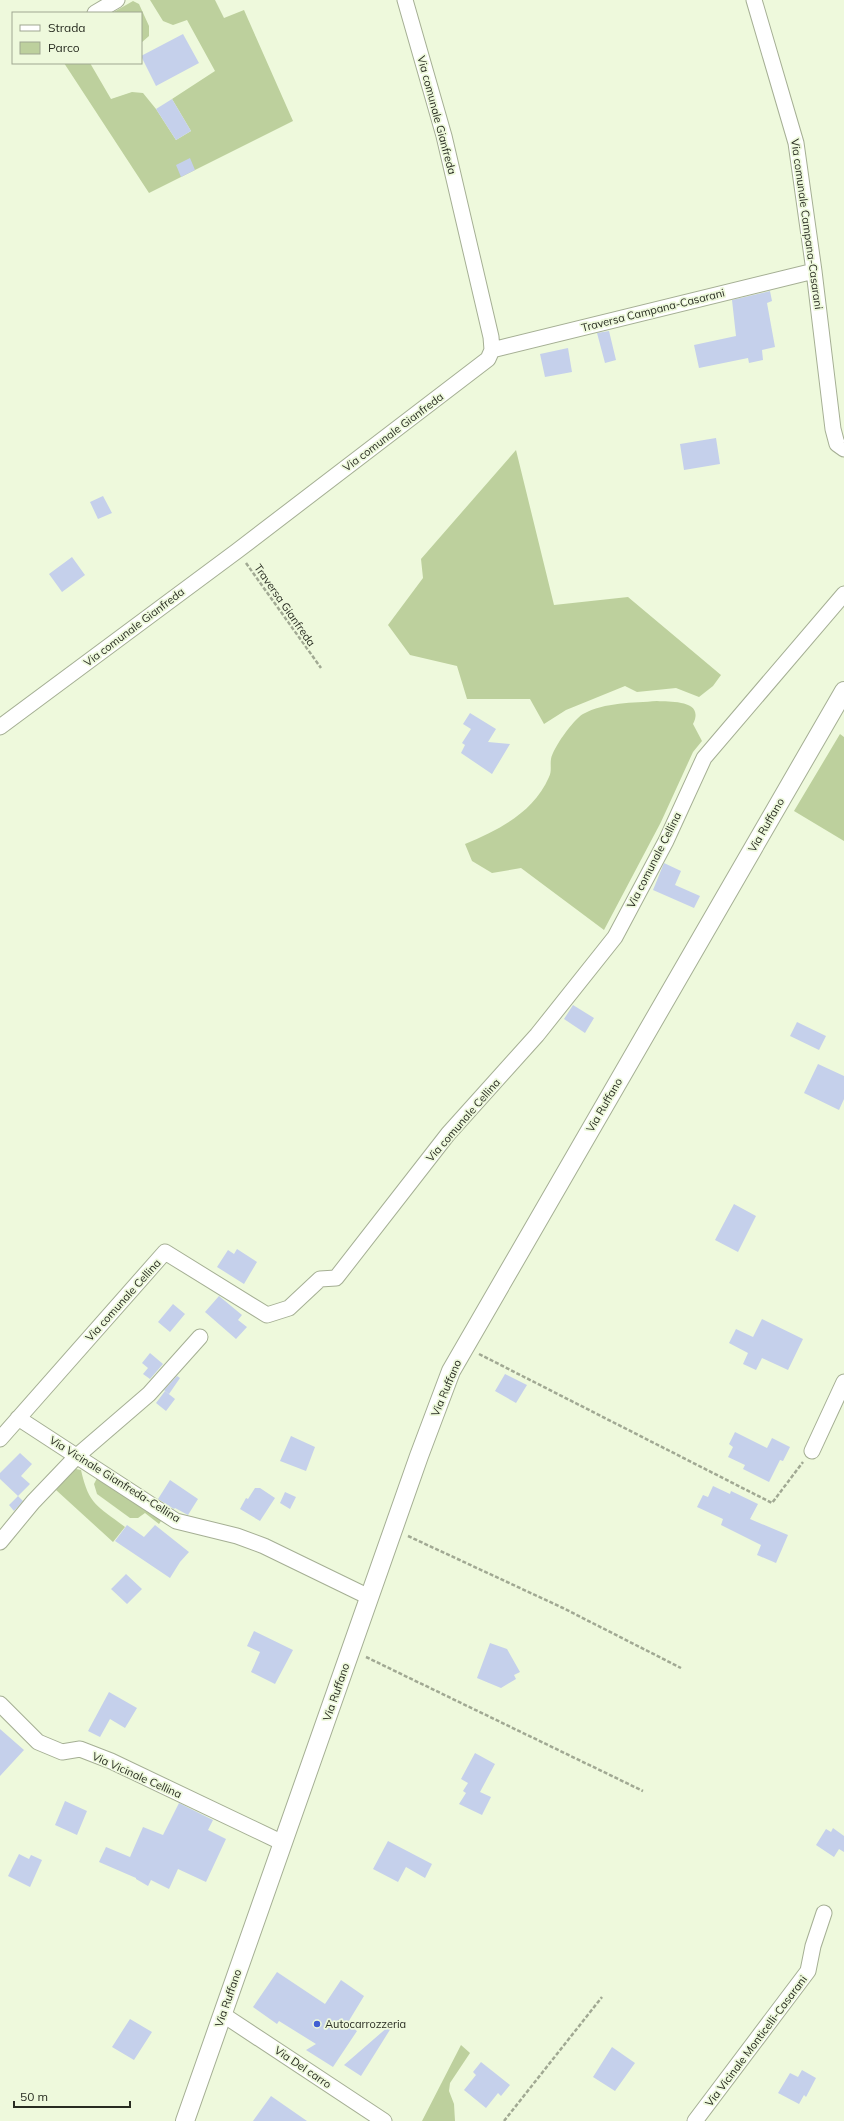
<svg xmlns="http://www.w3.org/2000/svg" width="844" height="2121" font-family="Mulish,sans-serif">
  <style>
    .green { fill: #bdd09d }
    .building { fill: #c5d0eb }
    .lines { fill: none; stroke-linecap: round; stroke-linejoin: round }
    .minor-casing { stroke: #a5af94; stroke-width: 17 }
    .tertiary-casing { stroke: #a5af94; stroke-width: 20 }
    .path { stroke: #a1a993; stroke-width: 2.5; stroke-dasharray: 4 2; stroke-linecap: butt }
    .minor { stroke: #fff; stroke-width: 15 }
    .tertiary { stroke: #fff; stroke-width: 18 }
    .poi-dot { fill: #415fd2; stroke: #eef9dc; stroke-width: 1.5 }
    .labels { text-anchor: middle; stroke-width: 3.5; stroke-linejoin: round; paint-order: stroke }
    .street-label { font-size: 11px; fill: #282c21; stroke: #eef9dc }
    .poi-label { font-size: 11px; fill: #282c21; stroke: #eef9dc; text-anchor: start }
  </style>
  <rect width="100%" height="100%" fill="#eef9dc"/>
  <path class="green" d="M150 0H215L224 18 244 10 293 121 149 193 64 63H90L111 99 132 92 143 93 156 109 176 140 191 131 172 99 215 71 187 20 173 25 163 21Z
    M133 1 139 4 149 26V36L141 43V13H112Z
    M516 450 554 605 628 597 721 675 713 686 699 697 676 688 637 692 625 686 566 710 544 724 530 699H467L457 666 410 655 388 625 423 578 421 559Z
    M657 701C672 702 705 700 693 724L702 741 693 752 661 822 604 930 521 868 492 873 472 861 465 844C500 829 533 813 549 777 552 771 550 765 551 759 553 748 573 720 583 714 605 702 633 703 657 701Z
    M840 734 844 737V841L794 811Z
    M76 1469 81 1470C89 1506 98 1506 125 1527L113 1542 56 1490 70 1471Z
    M99 1474 163 1518 159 1524 145 1513 138 1518H130L97 1494 94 1484Z
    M461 2045 470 2053 450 2083 449 2091 454 2104 455 2121H422Z"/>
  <path class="building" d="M183 34 199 63 156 86 141 56Z
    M172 99 191 131 176 140 156 109Z
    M190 158 195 170 181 177 176 165Z
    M770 291 772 301 767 303 775 347 762 350 763 360 749 363 748 358 699 368 694 345 736 336 732 300Z
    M609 331 616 360 605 363 597 333Z
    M568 348 572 372 545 377 540 354Z
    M716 438 720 464 684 470 680 444Z
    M103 496 112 513 98 519 90 502Z
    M72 557 85 575 62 592 49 574Z
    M470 713 496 729 488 742 510 744 492 774 461 753 465 745 462 743 471 729 463 724Z
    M664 863 681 871 675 885 700 896 694 908 653 890Z
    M573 1005 594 1018 585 1033 564 1019Z
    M797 1022 826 1036 819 1050 790 1036Z
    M818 1064 844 1076V1099L839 1110 804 1093Z
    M734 1204 756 1216 738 1252 715 1240Z
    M237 1249 257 1262 244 1284 217 1267 228 1250 234 1254Z
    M219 1296 242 1315 238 1320 247 1327 236 1339 205 1312Z
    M173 1304 185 1314 170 1332 158 1322Z
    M762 1319 803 1339 788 1370 762 1358 756 1370 743 1364 748 1353 729 1343 736 1329 753 1337Z
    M150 1353 163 1364 150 1379 143 1374 148 1368 142 1363Z
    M505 1374 527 1385 516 1403 495 1391Z
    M177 1376 180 1378 169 1394 164 1390Z
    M165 1391 175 1399 166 1411 156 1403Z
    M735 1432 767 1448 772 1438 790 1447 783 1461 780 1460 769 1482 743 1469 745 1465 728 1457 733 1447 729 1444Z
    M291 1436 315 1447 306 1471 280 1461Z
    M20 1453 32 1464 21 1476 30 1484 18 1496 0 1479V1473Z
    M170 1480 198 1499 188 1515 175 1508 174 1509 158 1499Z
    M713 1486 730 1494 731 1491 758 1504 750 1519 788 1535 776 1563 757 1555 761 1545 721 1525 723 1519 697 1507 703 1495 708 1497Z
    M255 1488H260L275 1498 260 1521 240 1509 246 1498 248 1499Z
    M285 1492 296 1497 290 1509 280 1503Z
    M18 1496 23 1501 14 1511 9 1505Z
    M127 1525 144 1537 155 1525 189 1552 180 1562 170 1578 115 1541Z
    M126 1574 142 1589 127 1604 111 1589Z
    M254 1631 293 1650 275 1684 251 1672 260 1652 247 1646Z
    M490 1643 507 1649 520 1672 514 1675 516 1679 501 1688 477 1678Z
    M109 1692 137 1708 125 1728 110 1719 100 1737 88 1731Z
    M0 1729 24 1750 0 1776Z
    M475 1753 495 1764 480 1792 491 1797 482 1815 459 1804 466 1793 463 1791 468 1783 461 1779Z
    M65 1801 87 1811 77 1835 55 1825Z
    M179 1803 213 1820 208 1830 226 1839 206 1882 178 1869 169 1889 151 1880 148 1886 136 1879V1878L99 1862 106 1847 130 1857 143 1827 163 1835Z
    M833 1828 844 1836V1852L839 1849 834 1857 816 1845 826 1829 831 1832Z
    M388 1841 432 1864 425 1878 406 1867 398 1882 373 1869Z
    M19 1854 29 1859 31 1855 42 1860 30 1887 8 1876Z
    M277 1972 325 2004 341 1980 364 1996 347 2024 357 2031 333 2067 306 2050 316 2044 279 2021 277 2024 253 2007Z
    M130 2019 152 2032 134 2060 112 2047Z
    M389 2026 391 2028 361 2076 344 2065Z
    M612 2047 635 2063 615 2091 593 2077Z
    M481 2062 510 2085 501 2096 498 2093 486 2108 464 2090 476 2075 473 2072Z
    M802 2070 816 2078 806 2097 804 2095 799 2104 778 2093 790 2073 798 2077Z
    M271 2096 307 2121H253Z"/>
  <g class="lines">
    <g class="minor-casing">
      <path id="minor" d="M754 0 796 143 814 271 833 429 837 444 844 449
        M95 13 117 0
        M492 350 814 271
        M0 727 237 551 488 359 492 350 491 337 444 136 405 0
        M18 1418 176 1521 237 1536 264 1546 369 1597
        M0 1439 165 1252 267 1315 289 1308 320 1279 336 1278 448 1134 537 1035 615 937 666 841 704 758 844 594
        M812 1451 844 1382
        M0 1542 33 1502 77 1456 149 1394 200 1337
        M0 1704 38 1742 62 1752 80 1749 111 1761 283 1843
        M222 2014 384 2121
        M695 2121 808 1971 813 1946 824 1913"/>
    </g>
    <g class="tertiary-casing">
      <path id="tertiary" d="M185 2121 419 1456 451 1371 844 691"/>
    </g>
    <path class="path" d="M246 563 321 668
      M479 1354 772 1503 803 1462
      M408 1536 563 1608 681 1668
      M366 1657 643 1791
      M504 2121 602 1997"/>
    <use href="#minor" class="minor"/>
    <use href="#tertiary" class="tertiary"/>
  </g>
  <circle class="poi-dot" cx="317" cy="2024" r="4"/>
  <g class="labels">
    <g class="street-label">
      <text transform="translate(437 115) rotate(75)" y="4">Via comunale Gianfreda</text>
      <text transform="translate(807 224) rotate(82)" y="4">Via comunale Campana-Casarani</text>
      <text transform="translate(653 310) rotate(-14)" y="4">Traversa Campana-Casarani</text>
      <text transform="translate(393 432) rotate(-37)" y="4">Via comunale Gianfreda</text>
      <text transform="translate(285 605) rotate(55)" y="4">Traversa Gianfreda</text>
      <text transform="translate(134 627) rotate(-37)" y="4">Via comunale Gianfreda</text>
      <text transform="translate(766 825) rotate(-60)" y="4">Via Ruffano</text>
      <text transform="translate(654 860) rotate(-63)" y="4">Via comunale Cellina</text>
      <text transform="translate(604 1105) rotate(-60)" y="4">Via Ruffano</text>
      <text transform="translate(463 1120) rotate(-49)" y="4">Via comunale Cellina</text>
      <text transform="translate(123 1300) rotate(-48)" y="4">Via comunale Cellina</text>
      <text transform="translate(446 1388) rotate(-67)" y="4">Via Ruffano</text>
      <text transform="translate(115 1479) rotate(32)" y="4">Via Vicinale Gianfreda-Cellina</text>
      <text transform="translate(336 1692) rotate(-71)" y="4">Via Ruffano</text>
      <text transform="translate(137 1775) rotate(24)" y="4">Via Vicinale Cellina</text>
      <text transform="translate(228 1998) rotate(-71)" y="4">Via Ruffano</text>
      <text transform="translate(756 2041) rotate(-53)" y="4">Via Vicinale Monticelli-Casarani</text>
      <text transform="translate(303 2067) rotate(34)" y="4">Via Del carro</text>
    </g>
    <g class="poi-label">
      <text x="325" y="2028">Autocarrozzeria</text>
    </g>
  </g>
  <rect x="12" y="12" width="130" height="52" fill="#eef9dc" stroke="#9fa791"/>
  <rect x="20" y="25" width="20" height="6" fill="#ffffff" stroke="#9fa791"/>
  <text x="48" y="32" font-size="12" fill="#282c21">Strada</text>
  <rect x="20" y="42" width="20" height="12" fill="#bdd09d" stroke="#9fa791"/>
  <text x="48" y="52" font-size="12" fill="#282c21">Parco</text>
  <path d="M14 2101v6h116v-6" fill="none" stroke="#282c21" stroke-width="2"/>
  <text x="20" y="2101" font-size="12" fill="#282c21" stroke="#eef9dc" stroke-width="3" paint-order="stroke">50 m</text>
</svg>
